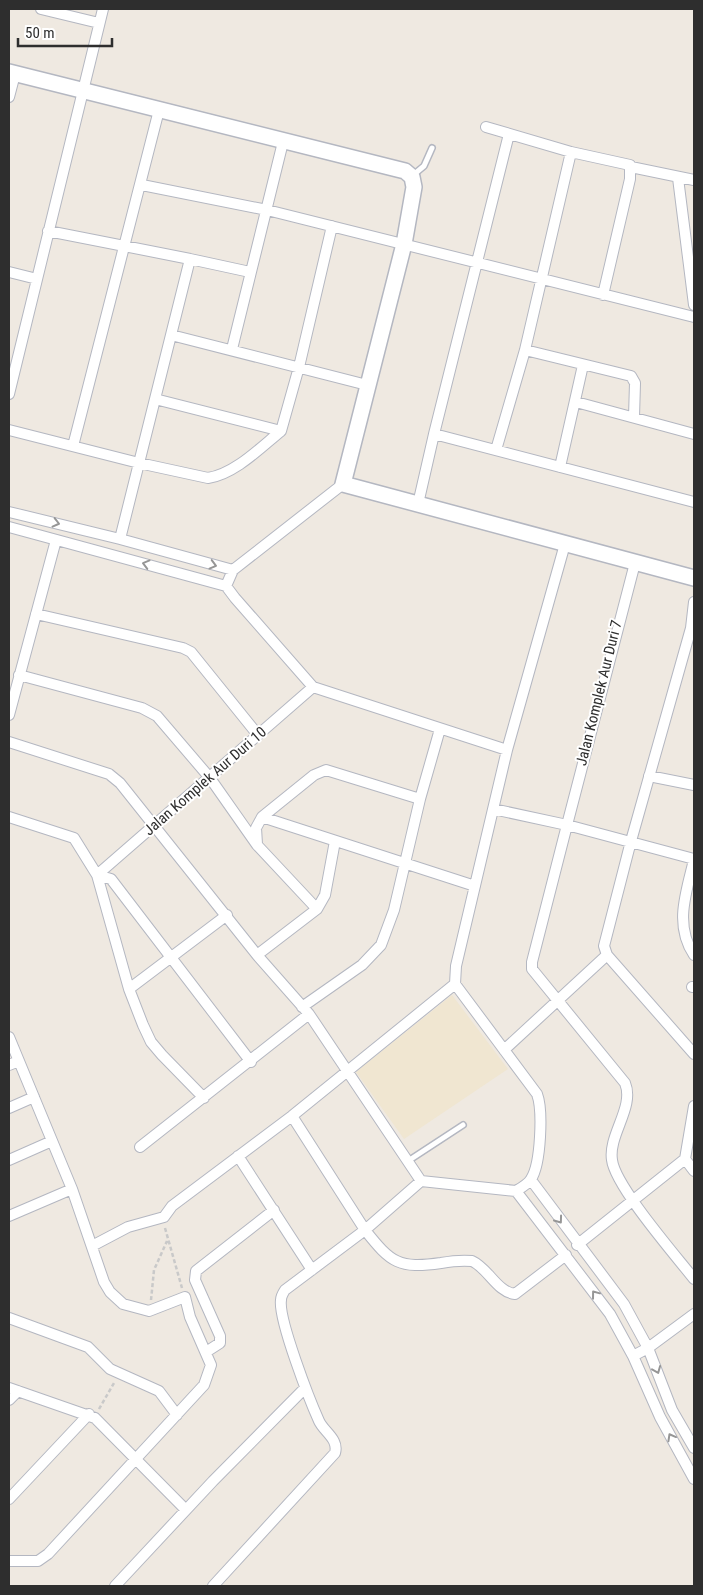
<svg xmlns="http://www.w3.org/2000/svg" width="703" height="1595" font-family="'Roboto Condensed',sans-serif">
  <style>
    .education { fill: #f0e6d1 }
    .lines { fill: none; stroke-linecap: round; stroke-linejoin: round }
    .lane-casing { stroke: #b4b7c1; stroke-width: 8 }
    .street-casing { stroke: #b4b7c1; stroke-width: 12 }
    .secondary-casing { stroke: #b4b7c1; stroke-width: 18 }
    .path { stroke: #c9c9c9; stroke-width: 2.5; stroke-dasharray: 4 2.5; stroke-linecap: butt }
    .lane { stroke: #fff; stroke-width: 5 }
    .street { stroke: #fff; stroke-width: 10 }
    .secondary { stroke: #fff; stroke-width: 15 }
    .oneway { stroke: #969696 }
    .labels { text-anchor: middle; stroke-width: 4; stroke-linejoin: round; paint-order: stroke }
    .street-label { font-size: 15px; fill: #2e2e2e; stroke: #fff }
  </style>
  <rect width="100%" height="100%" fill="#efe9e1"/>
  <path class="education" d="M452 995 508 1069 404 1139 356 1072Z"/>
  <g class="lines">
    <g class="lane-casing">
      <path id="lane" d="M412 176 424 166 432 148
        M408 1161 463 1125"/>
    </g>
    <g class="street-casing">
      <path id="street" d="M41 9 99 23
        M9 97 15 74
        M486 127 571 152 630 165V179L603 295
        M631 167 694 180
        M678 178 694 305
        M142 185 267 210 694 317
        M190 259 250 272
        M9 272 37 279
        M171 335 367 385
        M232 349 283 142
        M525 350 631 376 635 383 634 417
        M9 394 103 9
        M155 399 281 431 299 367 332 226
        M576 402 694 434
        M9 430 139 463 190 259 48 231
        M434 434 509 134
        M73 446 159 110
        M496 450 525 350 571 152
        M560 467 583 365
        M343 484 233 570 226 586 235 598 313 687 507 750
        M418 504 434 434 694 502
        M9 512 120 539 233 570
        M9 527 226 586
        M120 539 139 463 208 478C235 474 261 447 281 431
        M635 563 567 825 694 859
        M694 602 691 628 631 841 604 946 607 955 694 1054
        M36 614 183 648 191 652 258 735
        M19 675 142 708 157 716 210 778 257 845 317 909 325 895 335 841
        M9 715 56 540
        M9 742 109 774 120 783 257 955 309 1014 421 1181
        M649 776 694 785
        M493 809 567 825 532 962V969L625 1083C635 1107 608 1135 612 1160 615 1186 676 1256 694 1279
        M9 817 74 838 97 875 111 879 251 1062
        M262 817 314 775 326 770 420 799
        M257 844 256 828 262 817 475 886
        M694 860C686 893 674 925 694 955
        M257 955 317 909
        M692 987H694
        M129 989 227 915
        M302 1007 362 965 381 945 394 910 420 799 440 729
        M9 1037 72 1189 104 1282 110 1292 123 1304 149 1311 185 1297 190 1317 211 1365 204 1385 48 1554 38 1561H9
        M504 1050 607 955
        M9 1065 19 1061
        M204 1098 162 1055 151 1042 143 1025 129 989 97 875 313 687
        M9 1108 34 1097
        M292 1116 365 1230C391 1263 399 1269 441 1263 452 1261 462 1260 472 1261 488 1268 497 1292 515 1294L566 1255
        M140 1147 309 1014
        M238 1156 312 1270
        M685 1159 694 1171
        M9 1160 52 1141
        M531 1180 624 1304 648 1348 672 1410 694 1448
        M516 1191 610 1314 633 1356 660 1417 694 1479
        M9 1216 72 1189
        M577 1245 685 1159 694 1106
        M92 1246 128 1227 164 1217 172 1206 292 1116 455 984
        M9 1318 88 1347 110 1369 159 1391 177 1415
        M206 1352 220 1343V1336L195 1280 196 1271 274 1210
        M633 1356 648 1348 694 1314
        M9 1388 95 1418 186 1510
        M9 1400 18 1391
        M9 1499 89 1414
        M115 1586 213 1481 305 1388
        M213 1586 335 1453C339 1439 324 1432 319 1421 310 1401 278 1319 281 1300 281 1297 283 1293 285 1290L365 1230 421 1181 516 1191C521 1188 528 1184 531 1179 541 1164 543 1110 537 1094L455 984 456 966 507 750 565 544"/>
    </g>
    <g class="secondary-casing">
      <path id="secondary" d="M9 72 405 171 412 177 414 187 404 244 343 484 694 578"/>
    </g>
    <path class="path" d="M165 1228 182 1288
      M151 1300 154 1270 167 1241
      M99 1409 114 1383"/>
    <use href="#lane" class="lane"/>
    <use href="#street" class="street"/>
    <use href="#secondary" class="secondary"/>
  </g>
  <defs><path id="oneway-chevron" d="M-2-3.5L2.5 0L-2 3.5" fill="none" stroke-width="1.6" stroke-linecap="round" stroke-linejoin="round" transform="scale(1.25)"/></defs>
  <g class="oneway">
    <use href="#oneway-chevron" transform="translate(56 523) rotate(14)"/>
    <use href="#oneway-chevron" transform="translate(146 564) rotate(-165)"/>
    <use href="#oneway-chevron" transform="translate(213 565) rotate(15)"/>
    <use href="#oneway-chevron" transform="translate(559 1220) rotate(54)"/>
    <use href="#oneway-chevron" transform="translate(595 1294) rotate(-127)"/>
    <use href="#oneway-chevron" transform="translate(657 1370) rotate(68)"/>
    <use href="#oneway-chevron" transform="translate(671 1437) rotate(-119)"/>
  </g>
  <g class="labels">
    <g class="street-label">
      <text transform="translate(599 693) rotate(-76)" y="5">Jalan Komplek Aur Duri 7</text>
      <text transform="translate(205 781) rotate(-41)" y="5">Jalan Komplek Aur Duri 10</text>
    </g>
  </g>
  <rect width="703" height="1595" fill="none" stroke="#2e2e2e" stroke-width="20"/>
  <path d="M18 38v8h94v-8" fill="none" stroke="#2e2e2e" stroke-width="2.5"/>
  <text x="25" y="38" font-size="15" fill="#2e2e2e" stroke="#ffffff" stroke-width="4" paint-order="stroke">50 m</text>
</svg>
